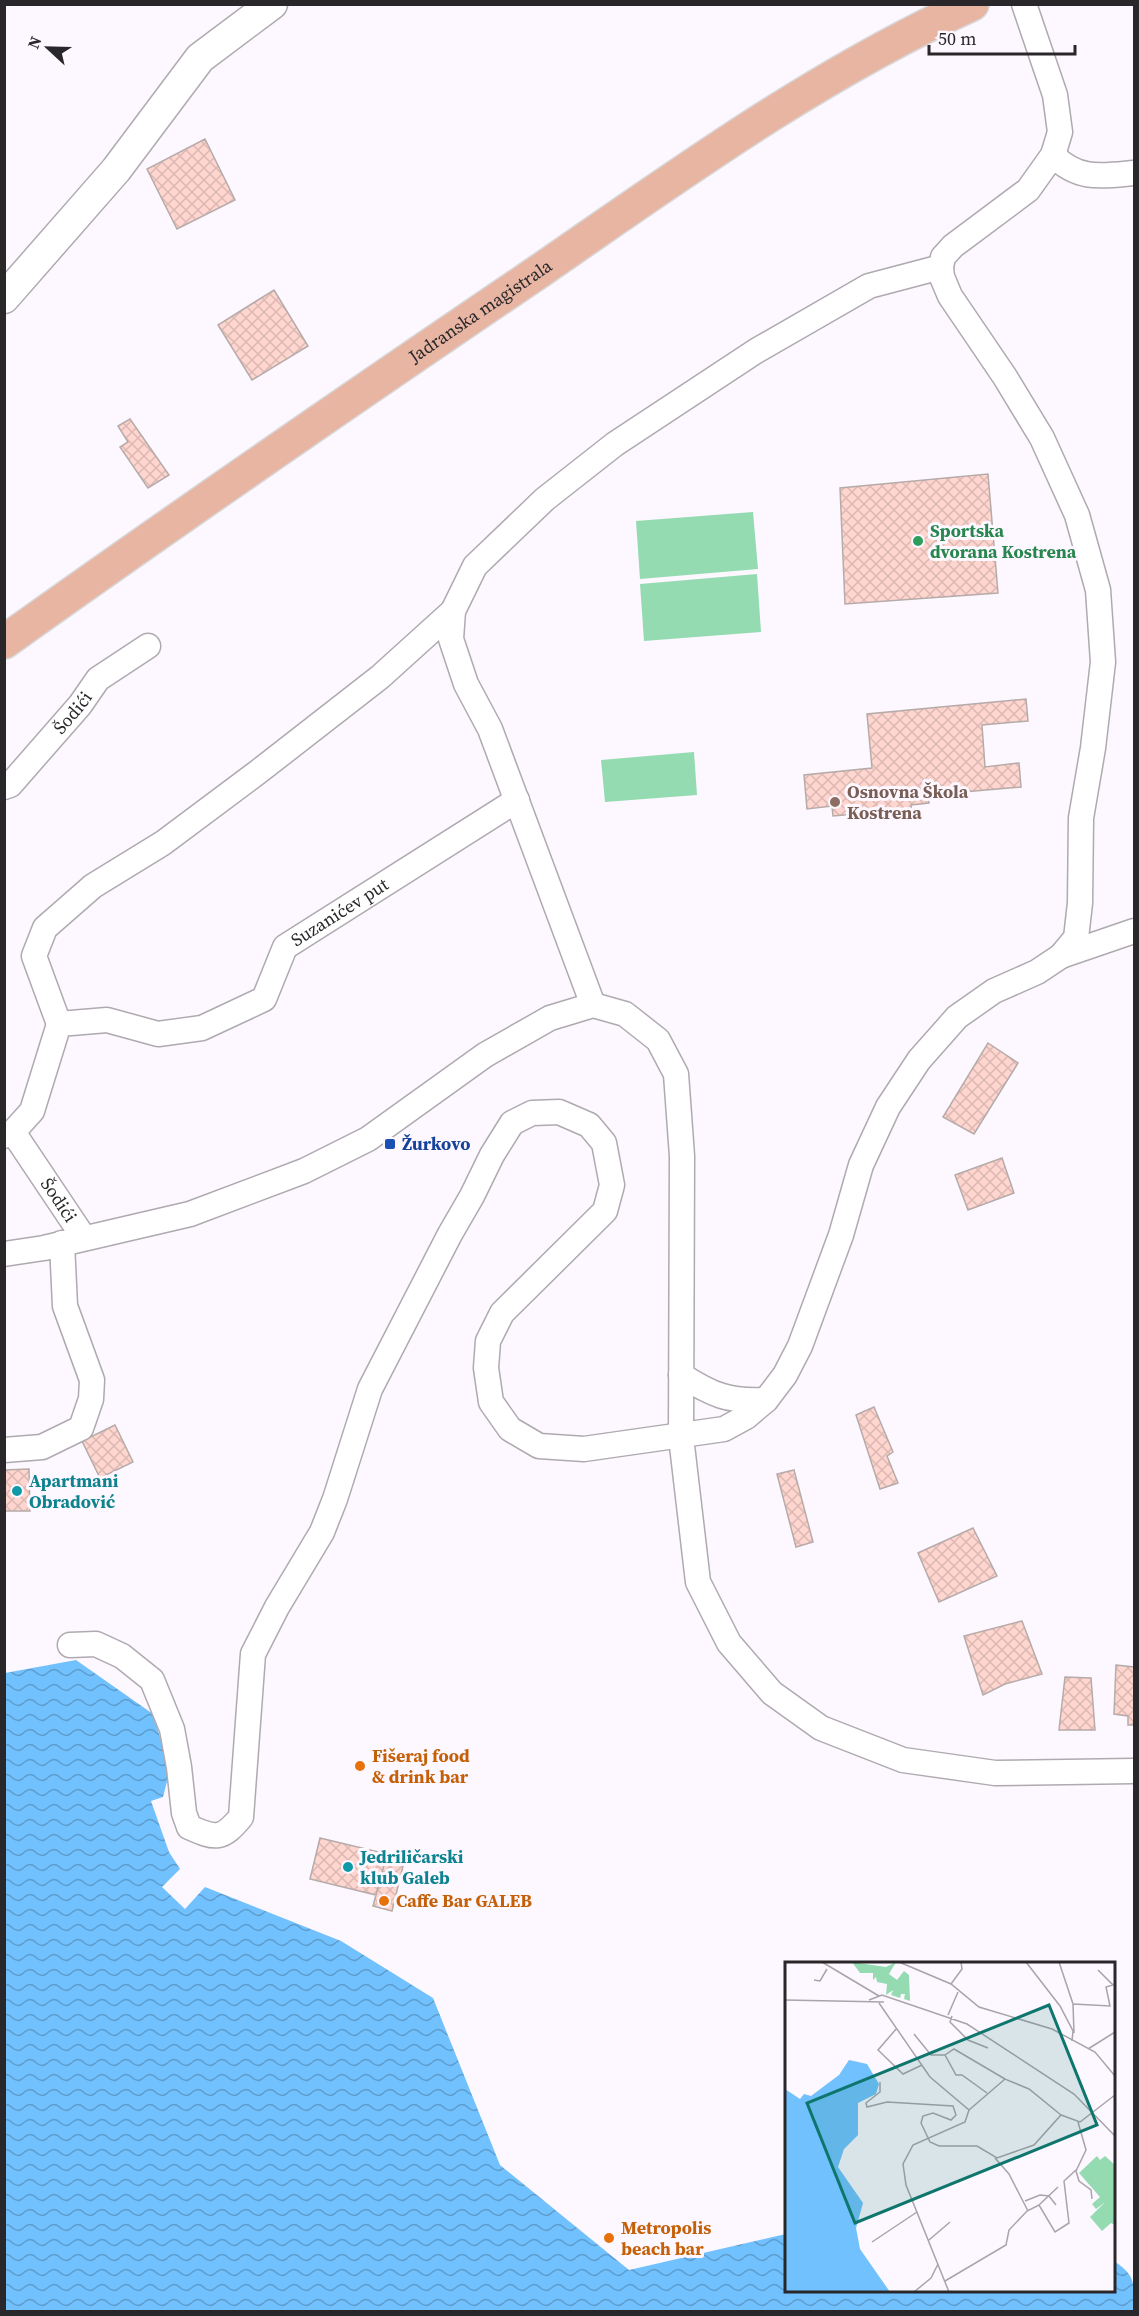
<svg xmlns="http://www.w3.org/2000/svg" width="1139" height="2316" font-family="'Source Serif 4',serif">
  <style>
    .park { fill: #94dbb1 }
    .water { fill: url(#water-waves) }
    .building { fill: url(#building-cross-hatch); stroke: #b6aba9; stroke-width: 1.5 }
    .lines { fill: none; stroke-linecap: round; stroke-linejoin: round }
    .minor-casing { stroke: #afa9b0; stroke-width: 27 }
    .tertiary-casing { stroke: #afa9b0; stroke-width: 33 }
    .primary-casing { stroke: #d8d8d9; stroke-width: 36 }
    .minor { stroke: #fff; stroke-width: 24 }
    .tertiary { stroke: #fff; stroke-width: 30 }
    .primary { stroke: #e8b5a3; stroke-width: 33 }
    .leisure-dot { fill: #2e9e5b; stroke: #fdf7ff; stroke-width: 2 }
    .education-dot { fill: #8d6e63; stroke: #fdf7ff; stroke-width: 2 }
    .transit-dot { fill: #1a4fb4; stroke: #fdf7ff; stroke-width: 2 }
    .culture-dot { fill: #0f9aa8; stroke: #fdf7ff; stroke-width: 2 }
    .food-dot { fill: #e8710a; stroke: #fdf7ff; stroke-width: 2 }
    .labels { text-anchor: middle; stroke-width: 6; stroke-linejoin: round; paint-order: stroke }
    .street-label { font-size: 18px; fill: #29272a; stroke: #fdf7ff }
    .leisure-label { font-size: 18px; font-weight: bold; fill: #27864d; stroke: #fdf7ff; text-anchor: start }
    .education-label { font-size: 18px; font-weight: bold; fill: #785e54; stroke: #fdf7ff; text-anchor: start }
    .transit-label { font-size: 18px; font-weight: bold; fill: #164399; stroke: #fdf7ff; text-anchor: start }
    .culture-label { font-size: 18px; font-weight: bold; fill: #0d838f; stroke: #fdf7ff; text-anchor: start }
    .food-label { font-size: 18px; font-weight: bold; fill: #c56008; stroke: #fdf7ff; text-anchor: start }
    .inset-road { fill: none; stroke: #a8a4aa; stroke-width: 1.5 }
    .view { fill: #0f766e; fill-opacity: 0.15; stroke: #0f766e; stroke-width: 3 }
    .inset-edge { fill: none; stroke: #29272a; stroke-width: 3 }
  </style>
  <defs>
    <pattern id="water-waves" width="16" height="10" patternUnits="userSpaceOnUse" patternTransform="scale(1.5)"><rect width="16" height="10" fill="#71c1fe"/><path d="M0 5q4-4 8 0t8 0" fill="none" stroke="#5d9dce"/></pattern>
    <pattern id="building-cross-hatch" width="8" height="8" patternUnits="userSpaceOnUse" patternTransform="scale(1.5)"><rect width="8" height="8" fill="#ffd6cf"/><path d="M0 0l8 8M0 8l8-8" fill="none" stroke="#dbb8b2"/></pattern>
  </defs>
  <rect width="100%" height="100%" fill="#fdf7ff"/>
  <path class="park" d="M753 512 758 569 640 579 636 521Z
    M757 574 761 632 644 641 640 584Z
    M694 752 697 795 605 802 601 760Z"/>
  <path class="water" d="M76 1660 153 1714 170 1770 163 1797 151 1801 169 1852 180 1869 162 1887 185 1909 205 1887 341 1941 433 1998 500 2165 629 2270 786 2234V2290H1114V2261C1137 2276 1134 2285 1134 2312H5V1673Z"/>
  <path class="building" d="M205 139 235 200 177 229 147 169Z
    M274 290 308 346 252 380 218 325Z
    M130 419 169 475 148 488 120 447 128 442 118 426Z
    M988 474 998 593 845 604 840 488Z
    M1026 699 1028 721 982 725 985 767 1019 763 1021 787 928 795 929 803 911 805 912 818 881 821 880 812 833 816 832 806 807 809 804 775 872 768 867 714Z
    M988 1043 1018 1063 974 1134 943 1117Z
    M1002 1158 1014 1193 968 1210 955 1175Z
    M874 1407 893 1452 887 1456 898 1483 880 1489 856 1415Z
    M115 1425 133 1462 100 1478 82 1441Z
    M29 1469 30 1511H4V1470Z
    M794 1470 813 1542 796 1547 777 1474Z
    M973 1528 997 1576 939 1602 918 1553Z
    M1022 1621 1042 1674 1005 1684 983 1695 964 1636Z
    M1116 1665 1134 1667V1725H1128V1716L1114 1714Z
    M1065 1677 1091 1678 1095 1730H1059Z
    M320 1838 387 1854 376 1895 310 1879Z
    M387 1854 405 1858 392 1911 373 1906Z"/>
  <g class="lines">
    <g class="minor-casing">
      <g id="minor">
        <path d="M1053 155C1078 181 1102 176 1134 173"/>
        <path id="s1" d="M4 787 10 785 80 705 98 679 148 646"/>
        <path d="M1061 956 1134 931"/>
        <path d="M593 1005 490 729 466 684 451 639 453 611 475 566 545 499 615 444 756 351 869 286 941 267"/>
        <path d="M59 1024 34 956 45 928 93 886 163 843 258 772 380 677 453 611"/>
        <path id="s2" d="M13 1132 84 1238"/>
        <path id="s3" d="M4 1136 13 1132 32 1111 59 1024 107 1020 158 1034 202 1028 264 999 285 947 517 800"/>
        <path d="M4 1254 44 1248 190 1214 304 1171 368 1139 485 1055 550 1018 593 1005 625 1014 658 1040 676 1074 682 1156 681 1437 698 1582 729 1643 772 1693 821 1728 903 1760 995 1773 1134 1771"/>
        <path d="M681 1375C712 1395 729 1402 766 1400"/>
        <path d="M4 1450 42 1447 81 1428 91 1399 92 1380 65 1306 62 1243"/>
        <path d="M70 1645 96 1644 122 1656 152 1680 172 1729 179 1767 184 1813 189 1827C216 1839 222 1840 241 1817L253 1654 277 1607 322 1532 335 1499 370 1389 450 1234 472 1196 492 1155 512 1123 532 1113 559 1112 589 1125 604 1143 612 1185 605 1211 502 1313 488 1341 486 1368 491 1402 510 1429 539 1446 584 1449 724 1429 746 1417 766 1400 785 1375 800 1346 841 1235 861 1165 888 1107 919 1060 957 1017 994 991 1037 972 1061 956 1076 938 1080 903 1081 818 1093 748 1103 662 1098 590 1077 515 1042 438 1005 377 950 296 942 277 941 267 943 257 953 246 1028 190 1053 155 1060 132 1055 95 1024 4"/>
      </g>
    </g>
    <g class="tertiary-casing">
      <path id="tertiary" d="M4 298 116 170 200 58 272 4"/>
    </g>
    <g class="primary-casing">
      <g id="primary">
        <path id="s4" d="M4 642C182 515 361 392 541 270 680 174 818 74 972 4"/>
      </g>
    </g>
    <use href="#minor" class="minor"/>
    <use href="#tertiary" class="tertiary"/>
    <use href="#primary" class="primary"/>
  </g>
  <circle class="leisure-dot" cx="918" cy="541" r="6"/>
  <circle class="education-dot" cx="835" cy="802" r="6"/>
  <rect class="transit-dot" x="384" y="1138" width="12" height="12" rx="3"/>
  <g class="culture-dot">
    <circle cx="17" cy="1491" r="6"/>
    <circle cx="348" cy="1867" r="6"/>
  </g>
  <g class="food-dot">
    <circle cx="360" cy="1766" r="6"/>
    <circle cx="384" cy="1901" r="6"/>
    <circle cx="609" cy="2238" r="6"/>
  </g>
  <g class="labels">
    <g class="street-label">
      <text dy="6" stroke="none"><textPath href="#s4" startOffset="580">Jadranska magistrala</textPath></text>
      <text dy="6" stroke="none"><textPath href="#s1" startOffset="102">Šodići</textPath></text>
      <text dy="6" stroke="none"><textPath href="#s3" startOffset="464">Suzanićev put</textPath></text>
      <text dy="6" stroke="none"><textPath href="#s2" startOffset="82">Šodići</textPath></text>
    </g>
    <g class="leisure-label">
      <text x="930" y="537">Sportska<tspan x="930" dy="21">dvorana Kostrena</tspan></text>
    </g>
    <g class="education-label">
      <text x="847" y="798">Osnovna Škola<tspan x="847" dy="21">Kostrena</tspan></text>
    </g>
    <g class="transit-label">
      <text x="402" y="1150">Žurkovo</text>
    </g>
    <g class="culture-label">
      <text x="29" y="1487">Apartmani<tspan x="29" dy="21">Obradović</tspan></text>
      <text x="360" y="1863">Jedriličarski<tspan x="360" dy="21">klub Galeb</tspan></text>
    </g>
    <g class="food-label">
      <text x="372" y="1762">Fišeraj food<tspan x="372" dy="21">&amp; drink bar</tspan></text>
      <text x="396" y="1907">Caffe Bar GALEB</text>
      <text x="621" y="2234">Metropolis<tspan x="621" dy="21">beach bar</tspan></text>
    </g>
  </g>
  <g transform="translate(785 1962)">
    <rect width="330" height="330" fill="#fdf7ff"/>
    <path d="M67 0 101 5 111 0 104 12 112 18 119 9 124 13 125 39 119 37 120 32H116L115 36 106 33 108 28 101 33 102 22 92 20 91 15 88 18V11H75Z" fill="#94dbb1"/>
    <path d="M312 194 315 198 320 194 330 203V263L326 261 317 269 305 255 320 240 311 247 307 242 315 235 294 211Z" fill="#94dbb1"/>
    <path d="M64 98 82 102 94 122 91 132 73 141V173L59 187 53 205 78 241 71 266 75 287 105 330H0V127L15 137 19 132 26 134 54 113Z" fill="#71c1fe"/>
    <path class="inset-road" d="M37 0 94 34M114 0 166 22 194 45 267 67 310 90 330 114M241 0 275 44 288 69 287 79M274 0 288 42 289 71M29 18 35 19 42 7M166 22 177 7 176 0M0 38 99 40M84 38 97 33 182 62 289 132 330 174M94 41 145 115 184 148 180 160 128 183 118 202 121 223 164 330M288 42 325 44 321 25 328 23 313 8M163 53 173 30M167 54 165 60 183 78 203 86M112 66 93 88 118 112 137 103M129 72 146 93H160L171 113H177L202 131M303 87 330 70M160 93 169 87 220 117M95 120V130L81 141 82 145 102 140 168 144 171 153 166 158 148 151 138 154 136 161 145 180 154 184H192L212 196 249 183 276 153 295 160 330 133M184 148 220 117 244 127 276 153M293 160 301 188 291 209 294 219 306 228 307 237M210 196 224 212 243 249M240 239 255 233 264 234 271 243M254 243 273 225M144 278 165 260M87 280 132 250M160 319 221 283 224 268 242 249 254 243 270 270 284 261 279 219 291 208M129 330 146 316 153 302"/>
    <path class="view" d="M264 43 312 163 70 261 22 141Z"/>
    <rect width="330" height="330" class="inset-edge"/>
  </g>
  <rect width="1139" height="2316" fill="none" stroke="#29272a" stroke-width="12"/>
  <g transform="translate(48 48) rotate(292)" stroke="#fdf7ff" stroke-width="4.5" paint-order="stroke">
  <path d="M0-4.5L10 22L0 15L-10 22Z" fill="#29272a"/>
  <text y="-9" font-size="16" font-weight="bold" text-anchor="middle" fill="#29272a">N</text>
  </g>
  <path d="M929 45v9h146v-9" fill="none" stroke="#29272a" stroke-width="3"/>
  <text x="938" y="45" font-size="18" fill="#29272a" stroke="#fdf7ff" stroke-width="4.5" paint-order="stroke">50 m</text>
</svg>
